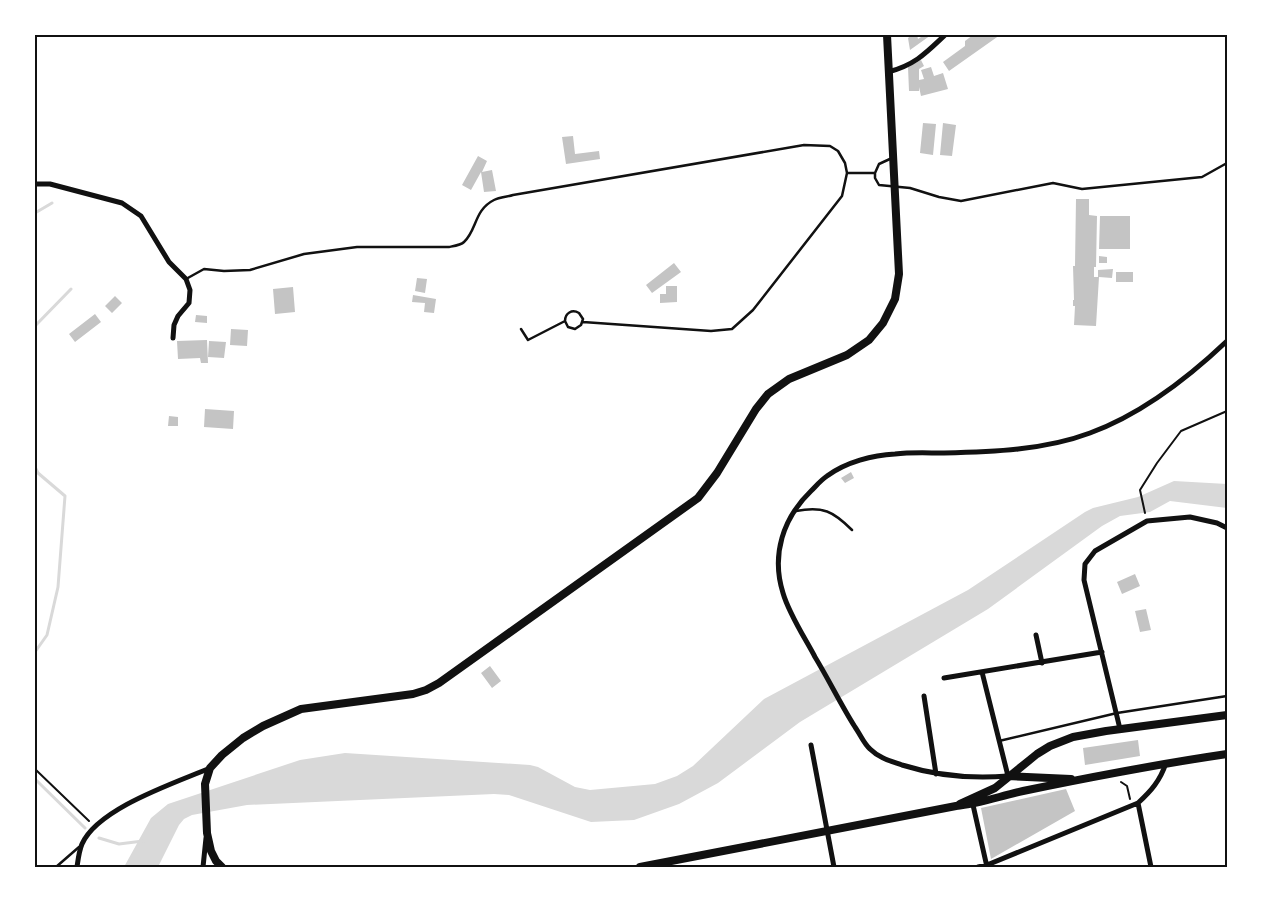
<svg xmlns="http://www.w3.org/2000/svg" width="1262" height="902" font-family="'Fira Sans Condensed',sans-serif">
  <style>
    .water { fill: #d9d9d9 }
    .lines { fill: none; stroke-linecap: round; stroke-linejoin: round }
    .stream { stroke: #d9d9d9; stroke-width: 3 }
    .building { fill: #c4c4c4 }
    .path { stroke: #111; stroke-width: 2 }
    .service { stroke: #111; stroke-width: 2.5 }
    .minor { stroke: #111; stroke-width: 5 }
    .primary { stroke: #111; stroke-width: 8 }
    .neatline { fill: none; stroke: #111; stroke-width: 2 }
  </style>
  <rect width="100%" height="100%" fill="#fff"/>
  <path class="water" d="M1174 481 1227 484V508L1170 501 1150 512 1120 516 1102 526 988 609 800 722 718 783 679 804 634 820 591 822 509 795 494 794 247 805 192 815 184 819 179 825 158 867H124L151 818 168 804 300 760 345 753 530 765 538 767 575 787 590 790 655 784 677 776 693 766 764 699 968 590 1085 512 1093 508 1138 497Z"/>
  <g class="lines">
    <path class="stream" d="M35 213 52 203
      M35 326 71 289
      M35 467 38 473 65 496 58 587 47 635 35 652
      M35 779 85 828
      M99 838 119 844 143 841"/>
  </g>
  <path class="building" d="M912 35H917L918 39 924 35H931L910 50 908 38Z
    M973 35H1000L949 71 943 62 965 46V41Z
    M921 60 924 66 919 69V80L924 79 921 70 931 67 934 76 943 73 948 89 921 96 919 87V91H909L908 67Z
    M923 123 936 124 933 155 920 153Z
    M943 123 956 125 952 156 940 155Z
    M573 136 575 154 599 151 600 159 566 164 562 137Z
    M478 156 487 161 482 172 492 170 496 191 484 192 481 172 471 190 462 185Z
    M1076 199H1089V215L1097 216 1096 267H1094V277H1098V270L1113 269 1112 278 1099 277 1096 326 1074 325 1075 306H1073V300H1074L1073 266H1075Z
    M1100 216H1130V249H1099Z
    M1099 256 1107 257V263H1099Z
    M674 263 681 272 652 293 646 285Z
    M1116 272H1133V282H1116Z
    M417 278 427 279 425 293 415 291Z
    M666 286H677V302L660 303V294H666Z
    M293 287 295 312 275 314 273 289Z
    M413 295 436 299 434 313 424 312 425 303 412 302Z
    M115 296 122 303 112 313 105 306Z
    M95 314 101 322 75 342 69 334Z
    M196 315 207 316V323L195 322Z
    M231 329 248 330 247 346 230 345Z
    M207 340 208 363H201L200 358 178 359 177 341Z
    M209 341 226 342 224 358 208 357Z
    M205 409 234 411 233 429 204 427Z
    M169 416 178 417V426H168Z
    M851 472 854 478 845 483 841 478Z
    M1135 574 1140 586 1122 594 1117 582Z
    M1146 609 1151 630 1140 632 1135 611Z
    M490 666 501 681 492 688 481 673Z
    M1138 740 1140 756 1085 765 1083 748Z
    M1066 789 1075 811 991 859 981 808Z"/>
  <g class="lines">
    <path class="path" d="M1145 513 1140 490 1157 463 1181 431 1227 411
      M35 769 89 821
      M1121 782 1127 786 1130 799"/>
    <path class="service" d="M847 173H875L879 164 892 158
      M875 173V178L879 185 910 188 939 197 961 201 1053 183 1082 189 1202 177 1227 163
      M186 279 204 269 224 271 250 270 304 254 357 247H449C454 246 461 245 464 242 477 230 474 210 494 200 500 197 507 197 513 195L804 145 830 146 838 151 845 163 847 173 842 196 753 310 732 329 711 331 583 322
      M521 329 528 340 565 321C565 313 572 309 579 313L583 319 581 325 575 329 568 327 565 321
      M796 511C823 506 833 511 852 530
      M999 741 1117 713 1227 696
      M56 867 79 847"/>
    <path class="minor" d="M888 72C915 65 926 53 945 35
      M35 184H50L122 203 141 216 169 262 186 279 190 290 189 303 178 316 174 325 173 338
      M1036 635 1042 663
      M982 672 1008 776C971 779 937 776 902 765 891 761 879 758 870 749 864 744 860 734 855 727 841 705 829 680 815 657 805 638 789 614 783 593 771 555 783 518 811 491 816 486 821 480 827 476 846 462 873 455 895 454 911 452 928 453 944 453 992 452 1045 450 1090 433 1142 414 1188 378 1227 341
      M944 678 1102 652
      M924 696 936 774
      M1120 729 1084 580 1085 564 1095 551 1147 521 1190 517 1217 523 1227 528
      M811 745 834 867
      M1138 803 1151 867
      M973 805 987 867
      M77 867C78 860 79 851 82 844 98 808 175 783 210 768
      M203 867 206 838
      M978 867 987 865 1138 803C1151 791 1160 781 1166 763"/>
    <path class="primary" d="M1008 776 1071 779
      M960 804 995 788 1037 754 1050 746 1073 737 1106 731 1227 715
      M222 867 216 861 211 851 207 833 205 784 210 768 222 755 243 738 263 726 301 709 413 694 426 690 439 683 698 498 717 473 756 409 768 394 789 379 847 355 869 340 883 323 895 299 899 274 887 35
      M640 867 956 806C979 804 1000 796 1023 791 1091 777 1159 764 1227 754"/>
  </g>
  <rect width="1262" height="902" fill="none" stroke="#ffffff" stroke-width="72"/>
  <rect x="36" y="36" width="1190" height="830" class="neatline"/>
</svg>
